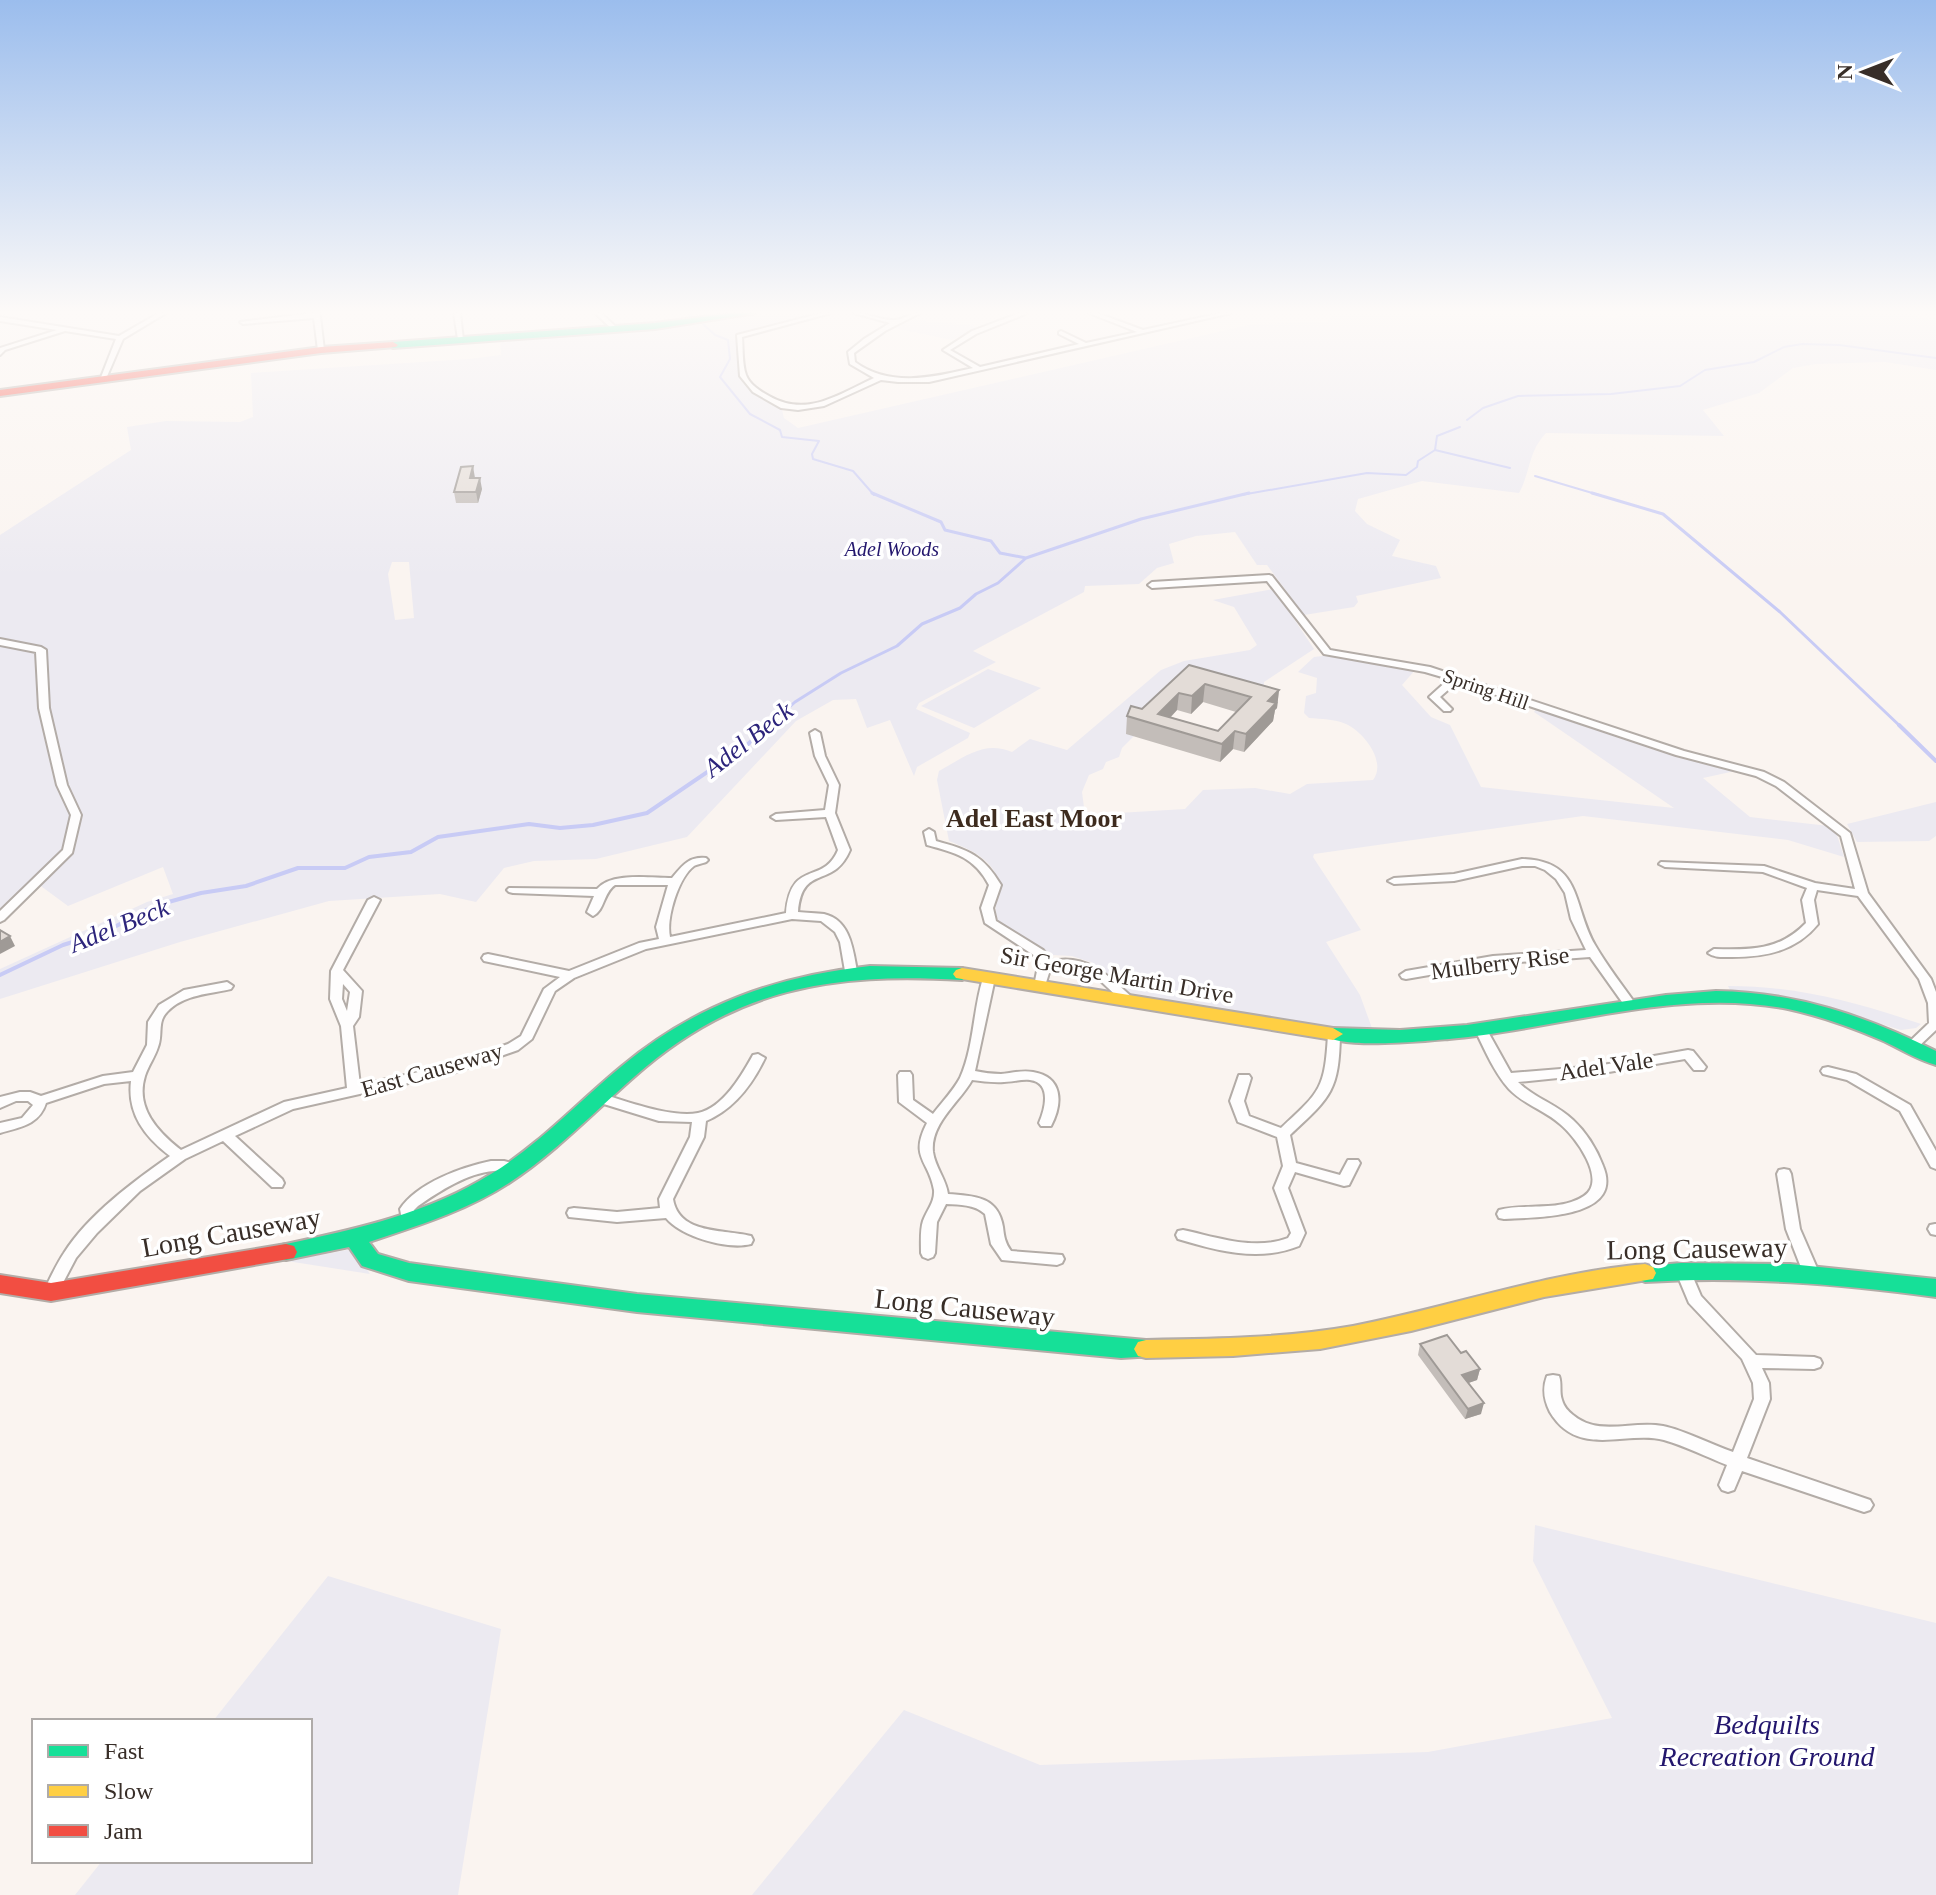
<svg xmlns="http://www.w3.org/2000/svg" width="1936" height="1895" font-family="'Times New Roman',serif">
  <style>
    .green { fill: #eceaf1; fill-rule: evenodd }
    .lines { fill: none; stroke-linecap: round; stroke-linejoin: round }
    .stream-far2 { stroke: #c8cbf5; stroke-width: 2 }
    .stream-far1 { stroke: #c8cbf5; stroke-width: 3 }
    .stream { stroke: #c8cbf5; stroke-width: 4 }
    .street-casing { stroke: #b3aca7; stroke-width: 4 }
    .fast-casing { stroke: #b3aca7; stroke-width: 4 }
    .slow-casing { stroke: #b3aca7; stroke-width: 4 }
    .jam-casing { stroke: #b3aca7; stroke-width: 4 }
    .street { fill: #fefdfd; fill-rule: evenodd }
    .fast { fill: #16e098; fill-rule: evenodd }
    .slow { fill: #ffcf43; fill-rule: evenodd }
    .jam { fill: #f24e42; fill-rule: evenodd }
    .wall { fill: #c3bdb9; fill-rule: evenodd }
    .shaded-wall { fill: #9f9a96 }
    .building { fill: #e3dcd7; stroke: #9f9a96; stroke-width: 2; fill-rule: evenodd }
    .labels { text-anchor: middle; stroke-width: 7; stroke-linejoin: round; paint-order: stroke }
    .far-park-label { font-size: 20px; font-style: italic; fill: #23166d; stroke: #fff }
    .far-street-label { font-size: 20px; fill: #382e28; stroke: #fff }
    .street-label { font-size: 24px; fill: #382e28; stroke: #fff }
    .water-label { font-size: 26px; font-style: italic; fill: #2c247b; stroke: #fff }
    .neighbourhood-label { font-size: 26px; font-weight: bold; fill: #3d2b1e; stroke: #fff }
    .near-street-label { font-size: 28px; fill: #382e28; stroke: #fff }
    .near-park-label { font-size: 28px; font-style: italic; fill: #23166d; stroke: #fff }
  </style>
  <rect width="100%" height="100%" fill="#faf4f0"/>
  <path class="green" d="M751 313H828L739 337C743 373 744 390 781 406L784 418 798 428 1253 324 1327 322 1333 317 1330 313H1579L1618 318 1624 313H1901L1936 321V370L1885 362 1816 364 1793 368 1759 393 1703 410 1724 436 1546 433C1528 452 1531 471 1519 493L1422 481 1358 499 1355 511 1367 524 1400 540 1392 556 1436 566 1441 578 1356 596 1358 602 1354 607 1304 615 1267 565H1257L1235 532 1196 536 1169 544 1174 563 1157 568 1139 584 1085 586 1084 592 973 651 996 662 919 703 916 709 970 733 968 738 917 767 914 776 890 720 867 728 856 699 833 700 796 721 687 837 596 859 534 861 504 868 476 902 440 894 329 901 180 942 0 999V969L147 902 173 894 163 867 68 906 34 881 0 913V535L131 450 127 427 166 421 240 422 253 417 251 373 469 359 501 355 500 337 674 328ZM392 562H409L414 618 395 620 388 574Z
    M913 319C937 324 957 322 980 327L952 340 894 328Z
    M1274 589 1314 649 1264 682V692L1188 682 1122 748 1119 757 1106 762 1103 769 1089 775 1082 792 1085 815 1185 809 1203 790 1255 788 1290 794 1307 784 1373 780C1387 762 1364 732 1346 724 1334 719 1322 719 1309 718L1304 713 1306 696 1316 693 1317 678 1298 672 1314 657 1331 655 1416 669 1402 685 1431 717 1450 725 1481 787 1674 808 1534 712 1536 709 1698 762 1735 771 1703 778 1750 817 1829 826 1837 835 1844 857 1788 840 1583 816 1314 854 1313 857 1361 930 1326 942 1360 995 1373 1031 1271 1022 1134 996 1093 963 1072 956 1052 955 998 921C994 908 996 902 998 889 1000 862 970 849 949 841L937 780 939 771C963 758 984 740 1012 752L1030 739 1067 750 1161 670 1184 661 1250 650 1257 645 1234 607 1213 600Z
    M988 669 1041 688 974 728 921 706Z
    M1936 802V836L1929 841 1857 842 1847 824Z
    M1728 986C1797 986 1856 1002 1921 1024L1916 1028 1901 1030 1801 1000 1730 990Z
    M347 1250 356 1253 370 1274 287 1261Z
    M1535 1525 1936 1623V1895H752L904 1710 1040 1765 1428 1752 1612 1718 1533 1561Z
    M328 1576 501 1629 458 1895H75L102 1861H310V1721H213Z"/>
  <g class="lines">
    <path class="stream-far2" d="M690 313V316L700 318
      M703 324 715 335 728 340 730 359 720 377 750 414 780 430 782 437 819 441 812 454 813 459 853 471 874 495
      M1467 420 1483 408 1518 396 1611 394 1680 386 1705 370 1754 362 1784 347 1802 344 1839 345 1936 358
      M1435 450 1510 468
      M1535 476 1599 495
      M1241 495 1367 473 1406 475 1417 467 1418 461 1435 450 1437 436 1460 427"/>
    <path class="stream-far1" d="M872 493 941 522 945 530 991 541 1000 553 1026 558
      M1592 493 1663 514 1780 612 1901 727
      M767 727 795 702 841 673 897 646 922 624 960 608 976 594 998 583 1026 558 1141 519 1249 493"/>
    <path class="stream" d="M1899 725 1936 761
      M0 975 63 945 105 932 154 906 201 893 246 886 298 868H345L369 857 411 852 438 837 529 824 560 828 593 825 647 813 747 745 769 725"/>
    <g class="street-casing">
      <path id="street" d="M159 313H166L123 339 105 381 100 380 116 339 65 331 5 350 0 355V348L57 330 0 321V317L119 336Z
        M313 313H319L320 316 324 350 321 352 318 350 314 318 243 324 240 322Z
        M454 313H460L463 340 458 339Z
        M595 313H601L617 328V330H613Z
        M822 313H831L742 337C743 348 742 364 746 375 750 385 760 391 769 396 807 418 839 394 874 378L850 364 848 352 864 339 890 323 854 313C867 313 883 321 894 320 903 320 910 313 920 313L885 331 854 353 855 362C891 388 934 377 973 368L943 350 972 331 1020 313H1028L976 334 950 350 980 367 1079 344 1059 334V332L1061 331 1086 343 1137 332 1089 313H1097L1143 330 1221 313H1231L929 382H898L881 380 824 406 798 410 781 408 753 392 740 376 737 335Z
        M1269 575 1272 576 1330 650 1430 667 1684 751 1764 772 1784 782 1850 833 1868 893 1931 979 1936 992V1030L1917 1048 1912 1049 1906 1045 1929 1023 1928 1003 1919 979 1858 896 1817 890 1814 900 1818 924C1796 951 1766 957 1732 957 1723 957 1715 958 1708 953L1714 949C1750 950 1779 951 1806 923L1802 900 1807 888 1763 872 1665 867 1659 864 1661 862 1764 866 1815 883 1855 889 1841 836 1776 786 1756 776 1676 755 1457 682 1440 697 1452 709 1450 711H1444L1429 697 1449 679 1425 672 1324 654 1267 581 1152 588 1148 585 1152 582Z
        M0 639 41 647 46 650 49 708 67 785 81 815 72 853 4 920 0 922V911L63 850 71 815 57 785 39 708 36 652 0 645Z
        M815 730 820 733 825 756 839 785 835 813 850 850C833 890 802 863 798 912 806 913 816 913 824 914 850 920 853 949 857 971L855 974H847L845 971 840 942 835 932 821 921 792 919 646 949 574 978 555 991 532 1039 518 1050 453 1073 293 1109 235 1136 282 1179 284 1183 282 1187H272L223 1141 185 1159 140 1191 97 1233 76 1258 56 1296 51 1298 46 1296 43 1292C50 1279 56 1265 64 1253 88 1215 134 1181 170 1156 145 1137 127 1114 131 1081L104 1084 46 1103C39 1125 20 1127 0 1133V1123L22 1118 33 1105 28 1101H16L0 1108V1097L20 1092H30L41 1096 103 1076 133 1072 147 1045 148 1022 159 1005 184 990 227 982 233 986 231 989C210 994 184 994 167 1012 157 1022 163 1035 158 1047 155 1057 148 1066 145 1076 135 1108 158 1132 181 1150L284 1102 347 1088 341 1026 330 999 331 971 368 900 374 897 380 900 343 970 362 991 359 1017 353 1026 360 1085 450 1065 508 1044 521 1036 544 989 560 977 484 961 482 958 484 955 488 954 569 971 639 943 659 939 656 927 668 885H615C603 893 605 910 593 916L587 912 594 896 513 893 509 892 507 890 509 888 597 889C611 872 650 878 672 878 682 866 689 856 706 858L708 860 706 862C703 863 696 865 694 866 678 878 666 919 670 937L786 913C791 858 823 886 838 850L826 817 776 820 771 817 776 814 825 810 829 785 815 756 810 733ZM343 984 350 992 347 1011 342 999Z
        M929 829 934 832 936 841C969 850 983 855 1001 885L993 908 996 921 1043 950 1052 961C1088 953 1111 978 1135 1000L1137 1003 1135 1006H1127C1111 992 1090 965 1067 965 1060 965 1054 969 1049 973L1044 989H1036L1034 986 1037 971 1043 966 1035 956 985 923 981 908 989 885C974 857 956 853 927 845L924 832Z
        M1522 859C1583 861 1572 905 1595 945 1607 966 1623 986 1637 1006L1635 1009H1627L1590 957 1493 964 1406 979 1402 978 1400 975 1406 971 1493 956 1586 950 1571 919 1565 893 1556 879 1545 870 1535 866H1522L1454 881 1394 884 1388 881 1394 878 1454 874Z
        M989 974 995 978 975 1071C984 1073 992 1074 1001 1074 1011 1073 1022 1070 1033 1072 1063 1077 1063 1103 1051 1126H1041L1039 1123C1045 1109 1052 1083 1030 1080 1021 1079 1013 1082 1004 1082 993 1083 982 1081 972 1080 960 1102 930 1123 933 1152 935 1167 946 1179 948 1194 974 1196 998 1196 1003 1227 1004 1236 1005 1243 1011 1251L1062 1255 1064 1259 1062 1263 1057 1265 1002 1260 991 1244 985 1214C974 1204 960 1205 946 1204L937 1222 935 1253 933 1257 928 1259 923 1257 921 1253C921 1243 920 1230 923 1221 927 1210 935 1202 934 1190 929 1160 909 1158 927 1123L899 1102 898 1075 900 1072H910L912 1075 913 1100 933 1114C942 1102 953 1091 960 1078 974 1047 973 1010 983 978Z
        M1481 1026 1487 1030 1511 1073 1597 1066 1688 1050 1693 1051 1706 1067 1704 1070H1694L1685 1059 1597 1074 1518 1082C1534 1098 1556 1104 1573 1120 1586 1132 1597 1150 1603 1166 1625 1219 1535 1217 1504 1219L1499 1218 1497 1214 1499 1210C1525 1203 1560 1212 1584 1196 1608 1180 1575 1136 1560 1124 1544 1110 1523 1104 1509 1089 1494 1072 1485 1050 1475 1030Z
        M1334 1030 1340 1034C1339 1091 1331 1097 1290 1135L1296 1163 1340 1175 1348 1160H1358L1360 1163 1349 1185 1344 1186 1295 1172 1288 1188 1305 1233 1299 1246C1259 1262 1218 1251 1178 1239L1176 1235 1178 1231 1183 1230C1217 1237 1254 1251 1288 1238L1291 1233 1274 1188 1283 1166 1277 1137 1238 1122 1230 1101 1239 1075H1249L1251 1078 1244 1101 1249 1116 1281 1128C1320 1092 1325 1089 1328 1034Z
        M758 1054 765 1058C752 1085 734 1109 706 1121L704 1137 673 1199C679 1235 724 1229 751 1236L753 1240 751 1244C728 1250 682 1237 666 1218L617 1222 569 1217 567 1213 569 1209 574 1208 617 1212 660 1208 659 1199 690 1137 692 1122 659 1121 594 1101 592 1098 594 1095 599 1093C626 1101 670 1118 698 1113 723 1108 742 1075 753 1055Z
        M1828 1067 1856 1074 1910 1105 1936 1151V1169L1931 1167 1900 1111 1847 1080 1823 1074 1821 1071 1823 1068Z
        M491 1161H504L519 1165 521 1169 519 1173C510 1174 503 1170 494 1171 467 1173 440 1191 418 1206L414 1210 415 1221 413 1225 408 1226 403 1225 400 1209C417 1183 462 1167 491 1161Z
        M1784 1169 1789 1170 1791 1174 1800 1229 1820 1275 1817 1279 1812 1281 1807 1279 1804 1275 1786 1229 1777 1174 1779 1170Z
        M1935 1224H1936V1235L1931 1234 1928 1229 1930 1225Z
        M1684 1266 1689 1268 1701 1296 1756 1355 1814 1357 1820 1359 1822 1363 1820 1367 1814 1369 1762 1368 1769 1383 1770 1399 1747 1458 1870 1500 1873 1505 1870 1510 1864 1512 1742 1471 1734 1490 1728 1492 1722 1490 1719 1485 1727 1465C1707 1457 1685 1446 1664 1440 1626 1430 1578 1459 1550 1412 1544 1400 1542 1389 1547 1376L1553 1375 1559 1376C1562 1384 1559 1392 1562 1400 1564 1407 1568 1411 1573 1415 1599 1437 1632 1420 1663 1426 1684 1430 1712 1445 1733 1452L1754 1399 1753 1383 1742 1359 1689 1303 1676 1272 1679 1268Z"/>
    </g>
    <g class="fast-casing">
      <path id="fast" d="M733 313H756L655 329 393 348 388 345 393 342 655 323Z
        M870 966 962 968 971 974 962 980C832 972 734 988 634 1077 593 1113 555 1153 509 1183 466 1211 417 1226 369 1242L378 1254 409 1263 637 1294 1146 1340 1154 1342 1158 1349 1154 1356 1121 1358 637 1312 409 1281 362 1266 349 1247 286 1260 278 1258 275 1252 278 1246 286 1244C357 1229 429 1213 491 1174 540 1144 578 1102 622 1066 695 1005 776 976 870 966Z
        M1716 991C1795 992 1866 1016 1936 1051V1065C1917 1060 1899 1048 1881 1040 1851 1027 1820 1016 1788 1009 1676 987 1560 1029 1449 1039 1426 1041 1336 1050 1323 1034L1333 1028 1400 1030 1467 1025 1666 995Z
        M1681 1263 1790 1264 1936 1279V1297C1839 1284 1743 1276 1645 1282L1637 1279 1634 1273 1637 1267Z"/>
    </g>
    <g class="slow-casing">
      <path id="slow" d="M962 968 1333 1028 1343 1034 1333 1040 956 978 953 974 956 970Z
        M1645 1264 1653 1267 1656 1273 1653 1279 1544 1297 1411 1331 1320 1349 1233 1356 1146 1358 1138 1356 1134 1349 1138 1342 1146 1340C1215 1339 1285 1338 1353 1326 1451 1307 1545 1273 1645 1264Z"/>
    </g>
    <g class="jam-casing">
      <path id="jam" d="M393 342 398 345 396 347 321 353 0 396V390L321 347Z
        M286 1244 294 1246 297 1252 294 1258 51 1301 0 1293V1275L51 1283Z"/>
    </g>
    <use href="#street" class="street"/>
    <use href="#fast" class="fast"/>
    <use href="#slow" class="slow"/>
    <use href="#jam" class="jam"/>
  </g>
  <path class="wall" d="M475 478 482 489 478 503H456L454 492Z
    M1189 665 1279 690 1277 708 1275 710 1273 721 1244 752 1233 749 1220 762 1126 734 1127 716 1142 709ZM1203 702 1236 712 1218 731 1171 717 1177 710 1191 714Z
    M1420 1344 1461 1353 1480 1369 1477 1380 1468 1383 1481 1414 1465 1419 1418 1355Z"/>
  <path class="shaded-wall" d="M473 466 475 478H470Z
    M480 478 482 489 478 503 476 492Z
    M1205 684 1203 702 1191 714 1192 696Z
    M1279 690 1277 708 1275 710 1273 721 1244 752 1246 734 1268 701Z
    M1179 693 1177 710 1162 726 1158 714Z
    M1235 731 1233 749 1220 762 1222 744Z
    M10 936 15 946 0 954V942Z
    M1480 1369 1477 1380 1460 1386 1462 1375Z
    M1484 1403 1481 1414 1465 1419 1468 1409Z"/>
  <path class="building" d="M473 466 470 478H480L476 492H454L461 467Z
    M1189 665 1279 690 1268 701 1276 703 1246 734 1235 731 1222 744 1127 716 1131 706 1142 709ZM1205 684 1251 697 1218 731 1158 714 1179 693 1192 696Z
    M0 930 10 936 0 942Z
    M1447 1335 1461 1353 1466 1351 1480 1369 1462 1375 1484 1403 1468 1409 1420 1344Z"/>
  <linearGradient id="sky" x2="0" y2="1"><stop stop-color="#9bbded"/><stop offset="0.54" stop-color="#fdfaf8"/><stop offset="1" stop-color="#fdfaf8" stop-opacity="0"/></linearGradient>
  <rect width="1936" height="578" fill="url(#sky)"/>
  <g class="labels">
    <g class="far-park-label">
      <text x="892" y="556">Adel Woods</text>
    </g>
    <g class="far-street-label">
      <text transform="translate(1486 689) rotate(19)" y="7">Spring Hill</text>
    </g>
    <g class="street-label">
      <text transform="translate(1500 963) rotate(-7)" y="8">Mulberry Rise</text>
      <text transform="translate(1117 975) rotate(10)" y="8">Sir George Martin Drive</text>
      <text transform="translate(1606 1066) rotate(-8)" y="8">Adel Vale</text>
      <text transform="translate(432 1070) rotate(-16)" y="8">East Causeway</text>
    </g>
    <g class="water-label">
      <text transform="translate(748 739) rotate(-38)" y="9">Adel Beck</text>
      <text transform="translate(119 925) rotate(-22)" y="9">Adel Beck</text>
    </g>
    <g class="neighbourhood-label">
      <text x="1034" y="827">Adel East Moor</text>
    </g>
    <g class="near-street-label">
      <text transform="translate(231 1232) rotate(-10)" y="10">Long Causeway</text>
      <text transform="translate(1697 1248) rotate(-1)" y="10">Long Causeway</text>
      <text transform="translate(965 1307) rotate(6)" y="10">Long Causeway</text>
    </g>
    <g class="near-park-label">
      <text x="1767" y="1734">Bedquilts<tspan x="1767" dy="32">Recreation Ground</tspan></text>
    </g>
  </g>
  <rect x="32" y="1719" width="280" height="144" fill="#ffffff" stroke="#afaba9" stroke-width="2"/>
  <rect x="48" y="1745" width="40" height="12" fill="#16e098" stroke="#afaba9" stroke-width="2"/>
  <text x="104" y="1759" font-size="24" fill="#382e28">Fast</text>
  <rect x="48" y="1785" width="40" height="12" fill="#ffcf43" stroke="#afaba9" stroke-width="2"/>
  <text x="104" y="1799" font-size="24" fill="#382e28">Slow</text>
  <rect x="48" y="1825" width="40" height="12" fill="#f24e42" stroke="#afaba9" stroke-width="2"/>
  <text x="104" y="1839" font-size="24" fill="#382e28">Jam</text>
  <g transform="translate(1864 72) rotate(270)" stroke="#ffffff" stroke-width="6" paint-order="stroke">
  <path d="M0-6L14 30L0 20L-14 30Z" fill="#382e28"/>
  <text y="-12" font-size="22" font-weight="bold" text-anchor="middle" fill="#382e28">N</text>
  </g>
</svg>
